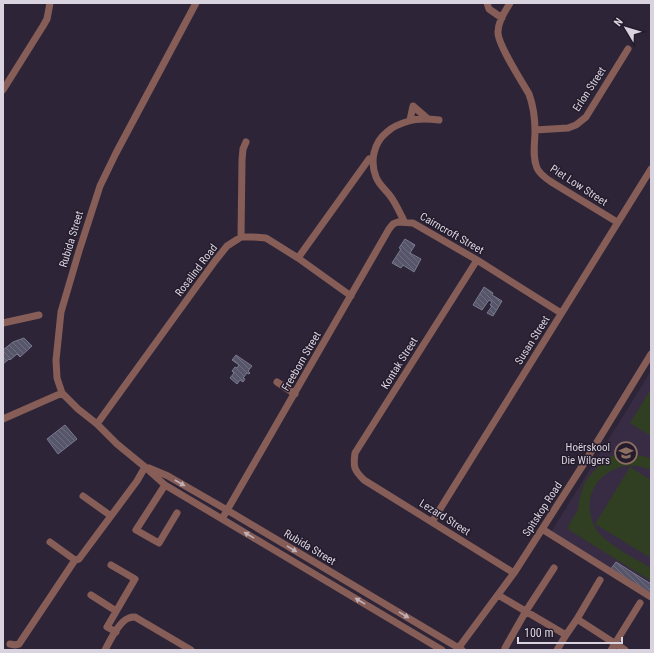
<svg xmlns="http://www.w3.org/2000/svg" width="654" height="653" font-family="'Roboto Condensed',sans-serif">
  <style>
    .built { fill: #372c44 }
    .pitch { fill: #303e22 }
    .building { fill: url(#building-back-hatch); stroke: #79798f }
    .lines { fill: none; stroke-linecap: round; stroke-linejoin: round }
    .minor { stroke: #875d57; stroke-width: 7 }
    .oneway { fill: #c0b0b6 }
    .labels { text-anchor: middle; stroke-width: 3; stroke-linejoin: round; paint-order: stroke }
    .street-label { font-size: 11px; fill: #d8d3de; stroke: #241b2c }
    .poi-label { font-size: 11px; fill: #d8d3de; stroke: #241b2c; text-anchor: end }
  </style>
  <defs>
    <pattern id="building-back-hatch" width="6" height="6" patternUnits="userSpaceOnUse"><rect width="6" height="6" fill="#56556a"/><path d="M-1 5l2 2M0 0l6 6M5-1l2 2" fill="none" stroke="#6e6d7f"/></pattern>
  </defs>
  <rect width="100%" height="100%" fill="#2d2537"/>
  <path class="built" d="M651 371V598L550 534Z"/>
  <path class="pitch" d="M651 389V436L630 423Z
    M621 455H638L651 458V470C612 453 574 491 596 529 604 543 636 559 651 568V581L569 530 568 526 578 510 579 501 582 490 585 482 593 472 604 460 612 456Z
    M630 467 651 480V558L595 524Z"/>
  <path class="building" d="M405 239 415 245 410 253 421 259 414 272 403 265 401 268 392 263 401 249 399 248Z
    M484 287 493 293 492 295 502 301 493 316 487 313 492 306 490 305 492 302 489 300 482 310 473 305Z
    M24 338 32 346 20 357 17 354 10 360 9 359 3 364V350L13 342Z
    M236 355 252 366 248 371 250 373 249 374 247 373 243 378 245 379 243 382 240 380 237 384 230 378 234 373 232 371 235 367 237 368 239 365 232 360Z
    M65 425 77 439 58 454 47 439Z
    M616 562 651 584V595L610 570Z"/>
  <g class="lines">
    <path class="minor" d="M196 3 116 153 100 186 79 251 61 312 56 360 57 378 62 393 78 409 97 424 117 444 145 467 165 485 442 650
      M487 3 489 9 502 18
      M510 3C505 12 498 21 498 32 497 43 522 82 529 94 533 105 535 119 535 131 535 143 532 156 537 168 540 175 547 179 553 183L617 222
      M3 90 43 26 47 19 50 3
      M410 120 413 106 428 119
      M535 130 568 128 576 125 586 117 628 49
      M404 221C400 213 396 204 391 197 386 190 379 185 376 177 370 162 373 143 387 132 392 127 402 123 409 121 418 118 430 119 439 120
      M241 237 242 160 243 149 246 142
      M298 258 369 159
      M477 260 355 453C353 467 354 470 364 480L514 573
      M3 323 39 315
      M277 382 295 394
      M3 419 62 393
      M97 424 215 261 227 246 241 237H253L266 238 298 258 351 296
      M149 468 168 476 227 510 462 650
      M165 485 136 530 159 543 177 513
      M83 496 111 516
      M222 519 389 229 393 224 398 222 413 223 477 260 561 313
      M432 522 651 169
      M542 529 651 597
      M50 542 75 560 79 559 137 481 145 467
      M111 565 135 579 107 627 116 632
      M91 595 116 611
      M498 595 566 635 577 619 625 650
      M577 619 600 580
      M10 644 15 645 19 644 75 560
      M505 648 526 611 554 568
      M105 650C110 641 119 621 129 618 131 617 133 617 135 617L191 650
      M457 650 514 573 583 465 651 354
      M557 650 566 635
      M611 650 640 603"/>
  </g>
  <defs><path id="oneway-solid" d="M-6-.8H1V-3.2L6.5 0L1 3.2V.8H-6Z"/></defs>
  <g class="oneway">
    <use href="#oneway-solid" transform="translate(180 483) rotate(30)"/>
    <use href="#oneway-solid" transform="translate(249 535) rotate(-149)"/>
    <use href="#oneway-solid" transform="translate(292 549) rotate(31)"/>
    <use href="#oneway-solid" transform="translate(360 601) rotate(-149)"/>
    <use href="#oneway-solid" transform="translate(404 615) rotate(31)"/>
  </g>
  <defs>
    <g id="school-ring" transform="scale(1.15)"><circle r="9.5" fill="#241b2c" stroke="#8d6e63" stroke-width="1.5"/><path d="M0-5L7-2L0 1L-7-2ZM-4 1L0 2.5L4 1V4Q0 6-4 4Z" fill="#8d6e63"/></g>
  </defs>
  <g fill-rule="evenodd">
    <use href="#school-ring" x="626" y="453"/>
  </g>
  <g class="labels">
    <g class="street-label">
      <text transform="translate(589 89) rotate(-57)" y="4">Erlon Street</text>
      <text transform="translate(579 185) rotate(33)" y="4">Piet Low Street</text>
      <text transform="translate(452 233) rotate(30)" y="4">Cairncroft Street</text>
      <text transform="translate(71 239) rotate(-73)" y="4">Rubida Street</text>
      <text transform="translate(196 270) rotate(-53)" y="4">Rosalind Road</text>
      <text transform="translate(532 340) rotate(-58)" y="4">Susan Street</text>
      <text transform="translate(301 361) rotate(-60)" y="4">Freeborn Street</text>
      <text transform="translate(399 363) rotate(-58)" y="4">Kontak Street</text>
      <text transform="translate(542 509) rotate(-57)" y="4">Spitskop Road</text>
      <text transform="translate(445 517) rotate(32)" y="4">Lezard Street</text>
      <text transform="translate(310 547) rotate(31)" y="4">Rubida Street</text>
    </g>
    <g class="poi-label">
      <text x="610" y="451">Hoërskool<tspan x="610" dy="13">Die Wilgers</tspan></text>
    </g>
  </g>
  <rect width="654" height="653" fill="none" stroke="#d8d3de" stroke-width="8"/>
  <g transform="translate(626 28) rotate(308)" stroke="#241b2c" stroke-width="3" paint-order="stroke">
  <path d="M0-3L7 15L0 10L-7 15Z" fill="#d8d3de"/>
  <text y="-6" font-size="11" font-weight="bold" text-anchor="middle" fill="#d8d3de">N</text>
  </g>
  <path d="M518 637v6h104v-6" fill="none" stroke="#d8d3de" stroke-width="2"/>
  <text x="524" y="637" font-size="12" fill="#d8d3de" stroke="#241b2c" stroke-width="3" paint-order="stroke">100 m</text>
</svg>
